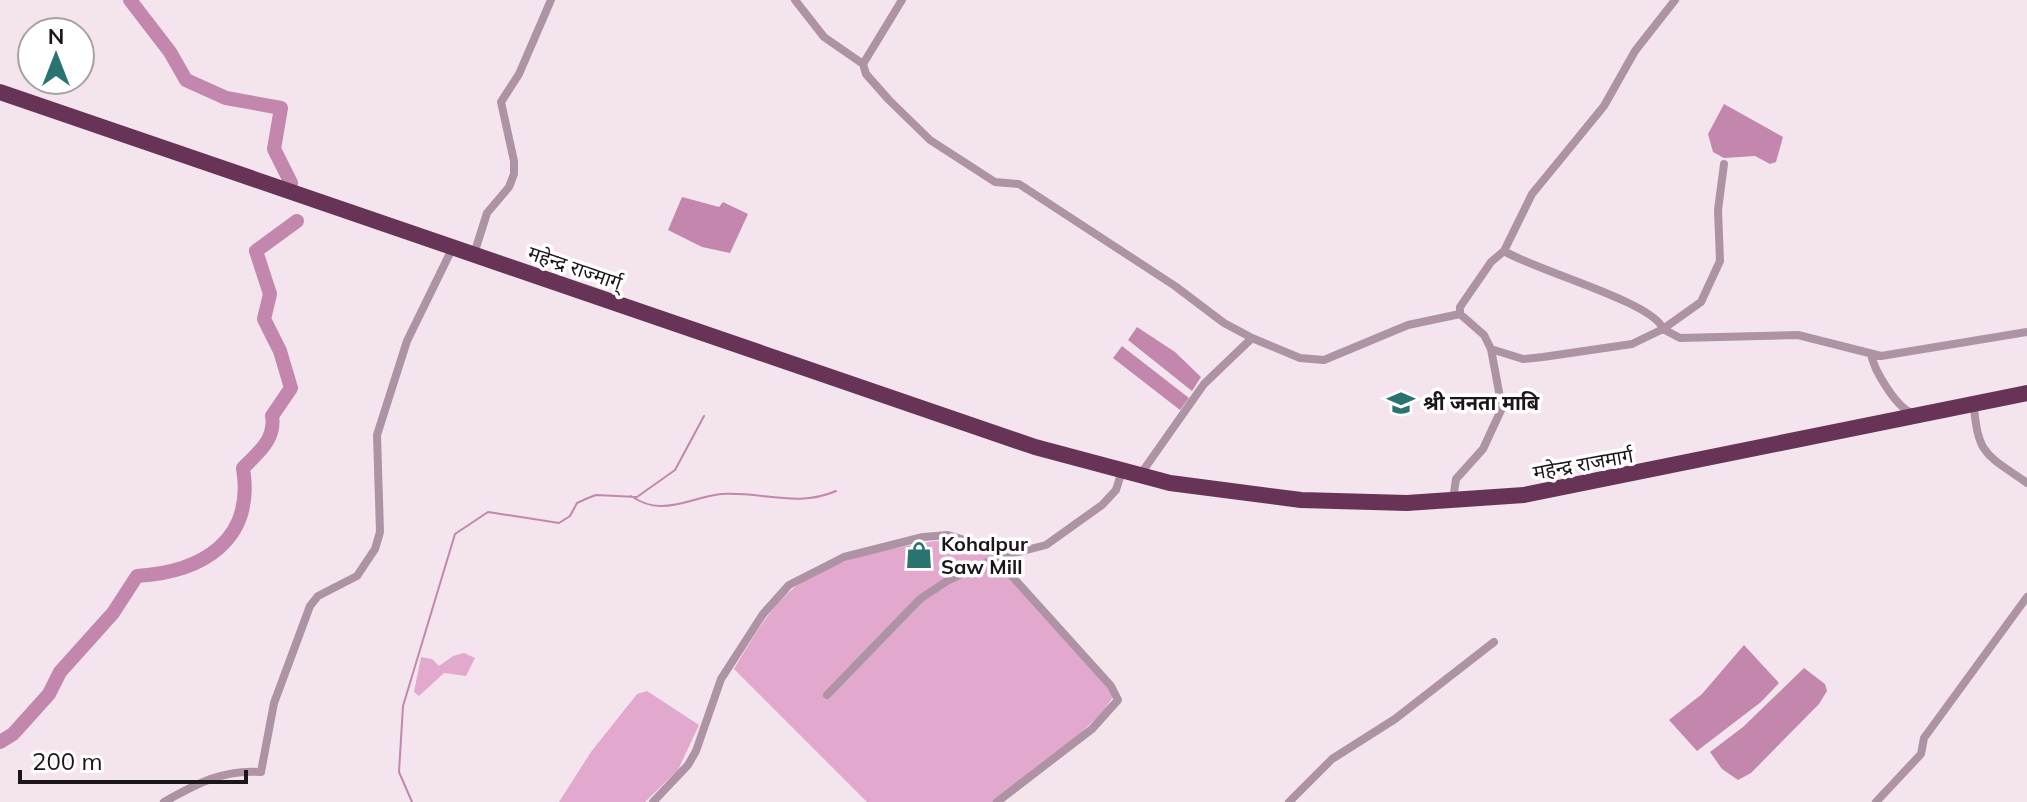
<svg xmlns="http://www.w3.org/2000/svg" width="2027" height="802" font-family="Mulish,'Noto Sans Devanagari',sans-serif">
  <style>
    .green { fill: #e3a8cd }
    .water { fill: #c387ae }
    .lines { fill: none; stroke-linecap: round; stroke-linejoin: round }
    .stream { stroke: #c387ae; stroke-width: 2 }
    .river { stroke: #c387ae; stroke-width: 14 }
    .street { stroke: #ae93a4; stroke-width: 8 }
    .highway { stroke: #673356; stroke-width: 16 }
    .labels { text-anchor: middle; stroke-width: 7; stroke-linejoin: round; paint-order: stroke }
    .street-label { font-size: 20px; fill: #1c161a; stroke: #fff }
    .poi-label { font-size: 20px; font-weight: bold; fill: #1c161a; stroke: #fff; text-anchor: start }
  </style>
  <rect width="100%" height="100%" fill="#f3e4ed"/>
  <path class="green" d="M935 541 953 542 991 554 1107 685 1113 697 1102 713 1074 739 993 802H867L734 669C750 643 766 613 788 593 824 559 888 549 935 541Z
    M464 653 475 658 466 676 444 673 419 696 414 692 421 657 432 659 439 666 453 656Z
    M647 691 699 725 678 770 645 802H559L591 752 637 694Z"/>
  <path class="water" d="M1724 104 1783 137 1776 162 1770 164 1755 156 1724 158 1713 152 1708 134Z
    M682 197 719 207 723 202 748 214 730 253 702 247 668 230Z
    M1137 327 1175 352 1201 377 1192 391 1128 340Z
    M1122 346 1189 398 1180 410 1113 358Z
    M1744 645 1779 683 1761 702 1697 751 1669 720 1702 694Z
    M1804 668 1825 684 1827 691 1819 704 1751 773 1738 780 1722 769 1710 752 1743 727Z"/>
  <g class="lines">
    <path class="stream" d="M631 496C640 502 649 506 660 506 680 507 700 496 721 494 761 491 797 508 836 491
      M412 802 399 772 403 706 455 534 488 512 559 523 570 516 577 503 588 498 596 495 637 497 675 470 704 416"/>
    <path class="river" d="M130 0 170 52 186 80 226 98 281 108 274 149 291 183
      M0 742 13 734 49 694 60 672 113 613 137 576C202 572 255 541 243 468 258 453 276 439 272 416L291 388 280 351 264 319 270 294 256 251 297 221"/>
    <path class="street" d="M795 0 824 37 863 64 866 74 889 100 930 140 995 182 1019 184 1175 286 1224 323 1252 338
      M863 64 902 0
      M1724 164 1718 210 1720 261 1701 302 1663 329 1680 338 1798 335 1881 356 2027 332
      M1504 251C1534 270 1654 302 1663 329L1632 344 1543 357 1523 359 1491 349 1484 335 1460 314V307L1491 262 1504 251 1532 194 1604 106 1635 51 1675 0
      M474 254 487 213 509 187 514 174V161L501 102 519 74 551 0
      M1871 354C1874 371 1897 408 1912 413
      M1974 405C1977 456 1988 455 2027 483
      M1140 475 1204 384 1252 338 1300 358 1324 360 1408 325 1460 314
      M1453 499 1456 479 1483 449 1502 408 1491 349
      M827 695 920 599 947 581 1007 553
      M164 802C196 784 223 769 261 772L274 703 310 606 318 596 357 576 375 549 380 532 377 435 407 341 453 247
      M653 802 688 765 696 751 721 679 763 614 789 585 844 557 923 537 948 535 1011 554 1046 545 1102 505 1116 490 1122 471
      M997 802 1092 729 1118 700 1111 686 1001 564 1008 553
      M1289 802 1332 759 1395 719 1494 642
      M1876 802 1921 754 1924 738 2027 597"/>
    <path class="highway" d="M0 92 1035 447 1170 483 1301 500 1407 503 1524 495 2027 393"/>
  </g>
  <defs>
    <g id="school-bare" transform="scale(2.16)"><path d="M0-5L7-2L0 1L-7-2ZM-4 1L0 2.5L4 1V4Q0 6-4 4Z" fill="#297370" stroke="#fff" stroke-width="2.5" paint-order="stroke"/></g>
    <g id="shop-bare" transform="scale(2.16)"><path d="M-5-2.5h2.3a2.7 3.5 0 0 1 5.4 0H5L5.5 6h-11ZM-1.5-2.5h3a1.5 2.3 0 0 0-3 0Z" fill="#297370" stroke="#fff" stroke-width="2.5" paint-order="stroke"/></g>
  </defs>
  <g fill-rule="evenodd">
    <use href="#school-bare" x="1401" y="403"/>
    <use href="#shop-bare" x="919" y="555"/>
  </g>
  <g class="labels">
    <g class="street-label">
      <text transform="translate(575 268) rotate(19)" y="7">महेन्द्र राज्मार्ग्</text>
      <text transform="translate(1583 464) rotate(-10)" y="7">महेन्द्र राजमार्ग</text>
    </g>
    <g class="poi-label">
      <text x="1423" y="410">श्री जनता माबि</text>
      <text x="941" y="551">Kohalpur<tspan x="941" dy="23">Saw Mill</tspan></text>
    </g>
  </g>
  <g transform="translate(56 56)"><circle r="38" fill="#ffffff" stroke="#a4a2a3" stroke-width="2"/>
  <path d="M0-6L14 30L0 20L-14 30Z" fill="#297370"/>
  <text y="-12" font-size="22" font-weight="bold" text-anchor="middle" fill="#1c161a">N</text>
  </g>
  <path d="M20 770v12h226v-12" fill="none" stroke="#1c161a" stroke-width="4"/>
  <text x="32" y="770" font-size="24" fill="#1c161a" stroke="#ffffff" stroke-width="6" paint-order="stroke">200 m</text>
</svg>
